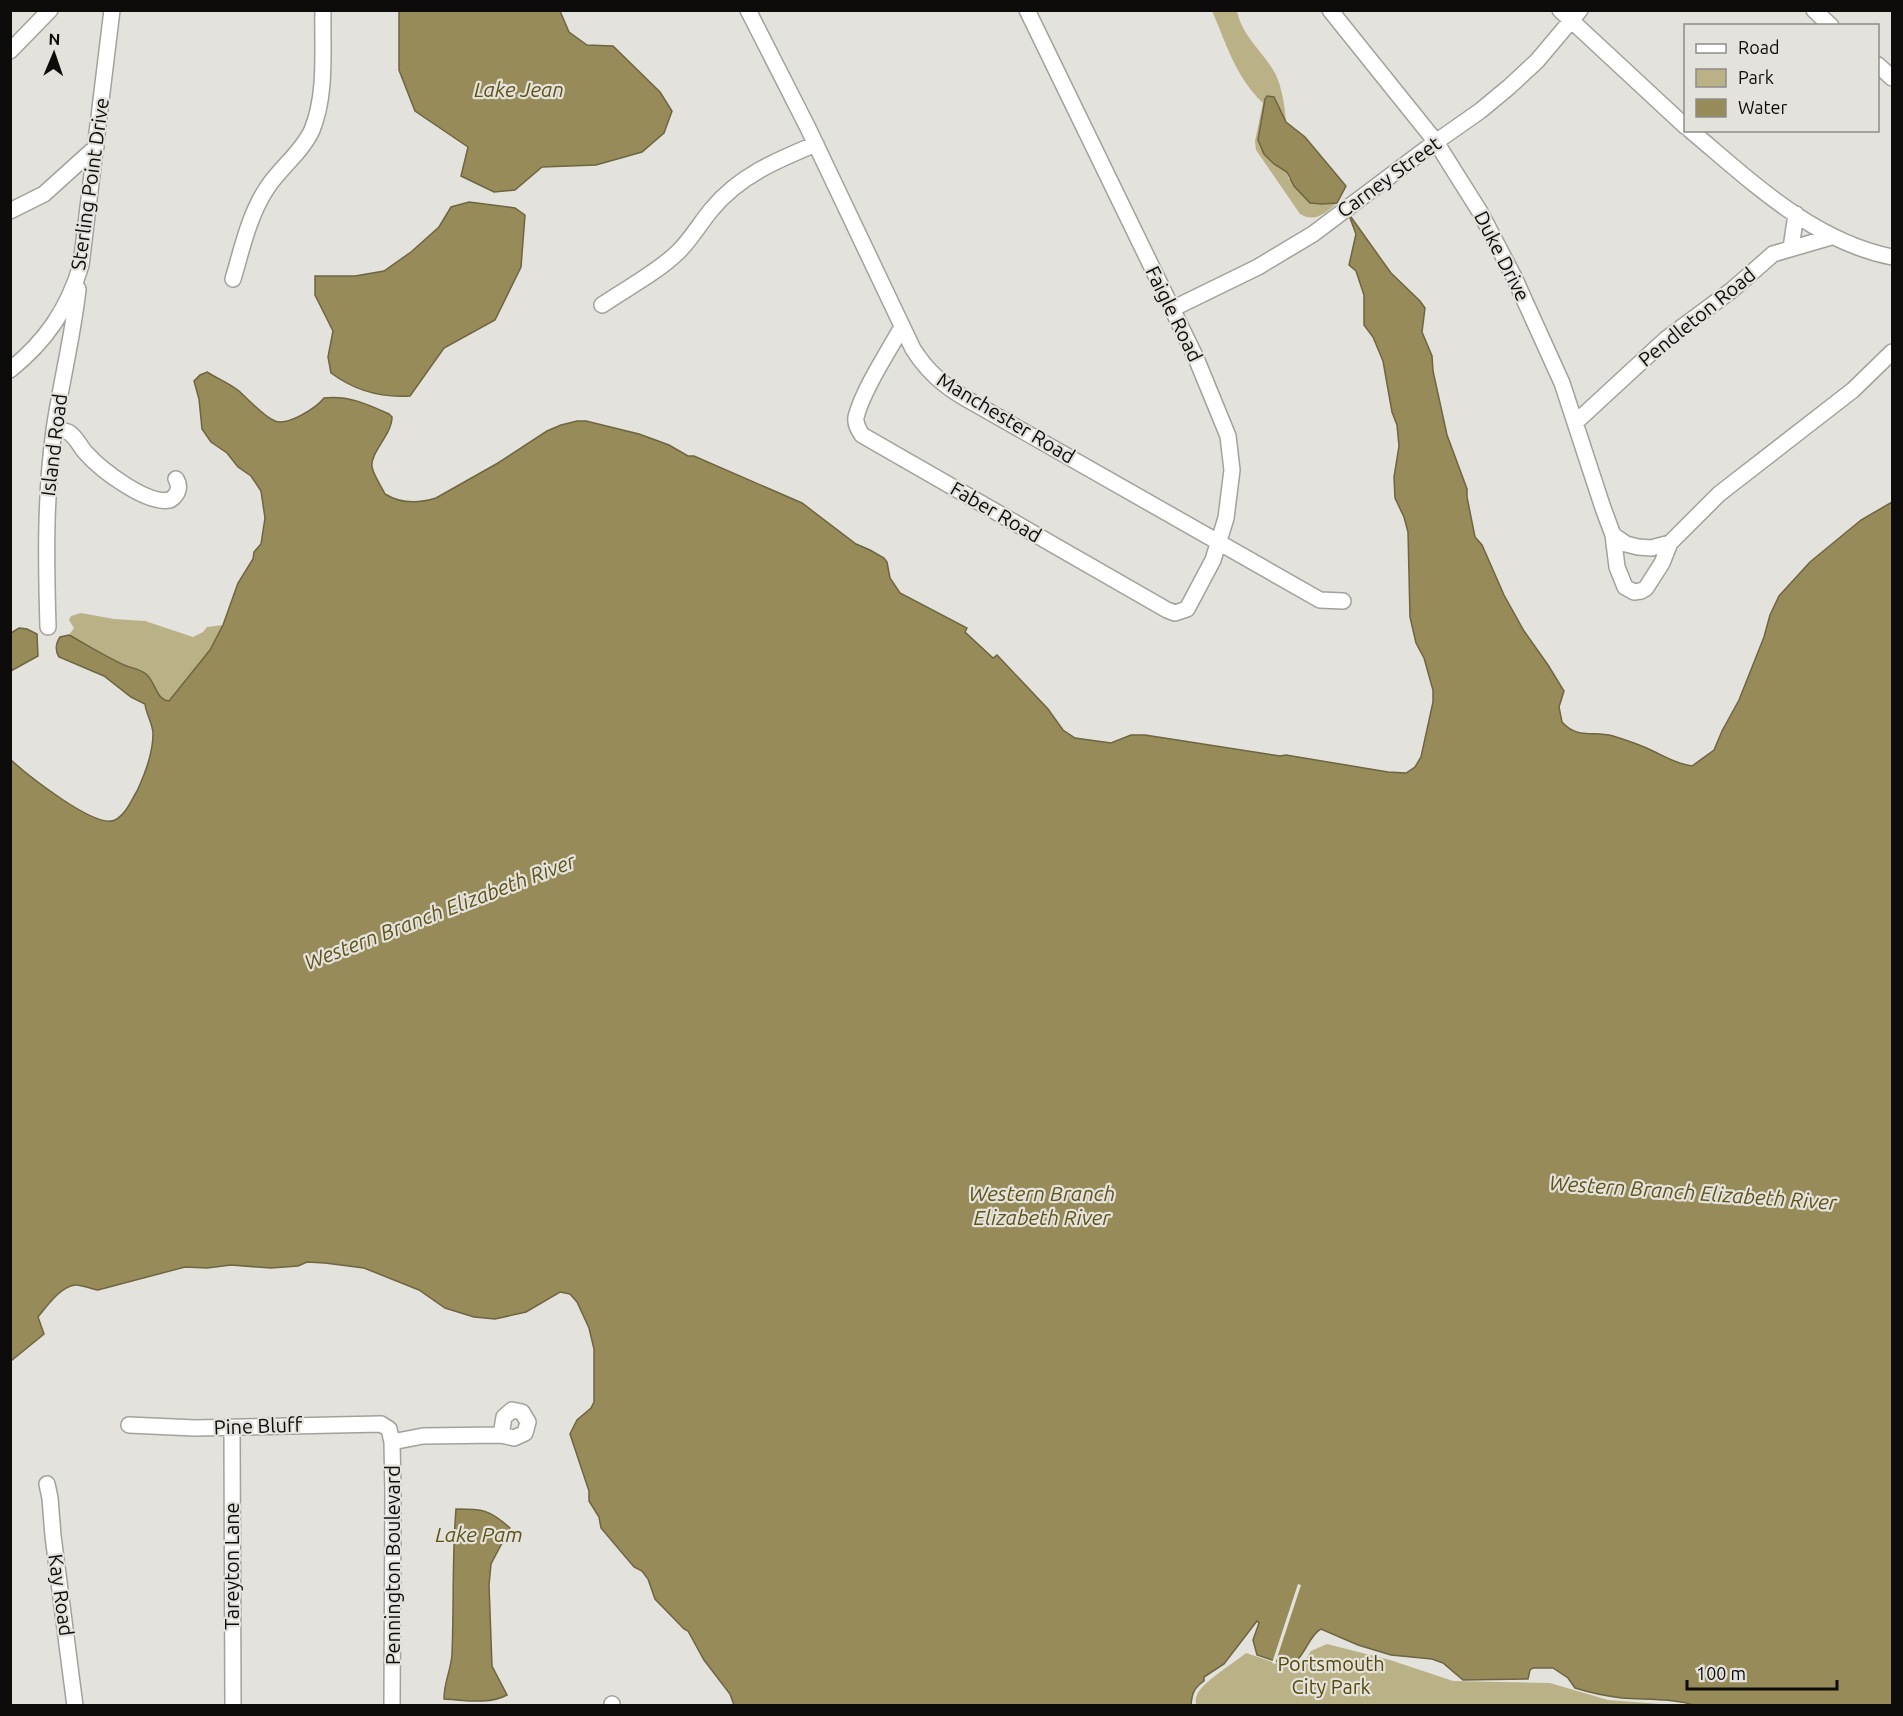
<svg xmlns="http://www.w3.org/2000/svg" width="1903" height="1716" font-family="Ubuntu,sans-serif">
  <style>
    .green { fill: #bbb186 }
    .water { fill: #978b59; stroke: #6e6541; stroke-width: 1.5 }
    .pier { fill: #e4e2dc }
    .lines { fill: none; stroke-linecap: round; stroke-linejoin: round }
    .minor-casing { stroke: #a2a19b; stroke-width: 18 }
    .minor { stroke: #fff; stroke-width: 15 }
    .labels { text-anchor: middle; stroke-width: 4.5; stroke-linejoin: round; paint-order: stroke }
    .street-label { font-size: 20px; fill: #0d0c0a; stroke: #e4e2dc }
    .park-label { font-size: 20px; fill: #564907; stroke: #e4e2dc }
    .water-label { font-size: 21px; font-style: italic; fill: #605315; stroke: #e4e2dc }
  </style>
  <rect width="100%" height="100%" fill="#e4e2dc"/>
  <path class="green" d="M1212 11H1237C1242 37 1265 53 1276 75 1282 88 1285 107 1286 122L1274 98V164L1287 172 1288 178 1322 204 1337 203C1326 213 1315 223 1300 214L1256 150 1255 141 1263 103C1235 76 1227 45 1212 11Z
    M81 613 114 619 145 621 193 637 203 632 207 627 223 625 210 650 168 702C154 699 156 682 146 674 140 669 131 668 124 665 105 655 87 645 69 635L74 628 69 620 71 616Z
    M1327 1644 1390 1660 1453 1681 1550 1683 1608 1700 1673 1705 1196 1706C1196 1702 1195 1699 1197 1695 1201 1683 1234 1663 1246 1653L1293 1669 1302 1665 1311 1651Z"/>
  <path class="water" d="M399 11H560L569 32 587 45 613 46 660 92 672 111 664 133 642 152 596 165 542 167 515 190 494 192 461 176 468 147 415 111 399 70Z
    M1267 96 1274 97 1286 122 1305 137 1346 186 1337 203 1322 204 1310 203 1294 186 1287 172 1274 164 1264 154 1258 140 1265 99Z
    M469 202 515 208 525 215 521 267 495 320 444 348 410 396C381 398 354 390 331 373L328 357 333 331 315 295V276H355L384 271 411 252 439 227 451 207Z
    M1351 217 1391 273 1420 301 1425 308 1422 332 1432 356 1433 371 1447 435 1467 489V497L1475 537 1482 545 1504 595 1524 631 1548 665 1564 691 1559 707 1562 722C1578 740 1594 730 1613 736 1626 740 1641 745 1653 751 1666 757 1677 764 1692 766L1714 750 1722 731 1739 700 1764 637 1770 615 1779 596 1810 562 1861 520 1892 502V1705L1697 1706C1672 1698 1647 1700 1622 1698 1606 1696 1591 1693 1575 1688L1568 1678 1553 1668H1533L1530 1670 1528 1679 1463 1680 1443 1663 1432 1659 1391 1655 1358 1645 1321 1629C1307 1636 1305 1662 1287 1665L1257 1655 1253 1640 1259 1623 1257 1621 1224 1664 1204 1677V1681C1194 1688 1192 1693 1191 1705H734L730 1694 704 1660 688 1631 684 1629 655 1599 648 1579 642 1571 634 1567 601 1528 599 1517 589 1501V1491L570 1434 577 1420 591 1408 594 1402V1349L589 1328 577 1302 570 1294 560 1292 526 1312 495 1319 474 1317 445 1308 419 1290 364 1268 325 1263 307 1262 298 1266 271 1268 231 1265 207 1268 185 1267 98 1290C91 1289 80 1284 75 1285 60 1287 47 1306 38 1317L44 1334 11 1361 10 759C25 773 96 830 115 820 126 814 131 801 137 791 145 774 153 753 153 734 153 724 146 714 145 704L131 697 104 676 59 657C54 649 56 643 60 637L69 635C87 645 105 656 124 665 131 668 140 669 146 674 156 682 155 699 169 701L210 650 223 625 238 583 253 559 254 552 261 544 265 518 261 491 251 476 238 467 227 453 211 442 202 429 199 399 194 381 200 375 207 372C218 379 229 383 239 391 248 399 264 417 275 421 288 426 316 408 324 398 348 395 367 404 389 414L392 417C392 435 370 452 372 467 374 476 381 486 385 494 401 504 420 503 436 498L498 463 547 431 561 425 577 421H586L639 434 669 445 688 456H694L802 503 856 544 870 550 884 558 887 562 890 578 900 593 967 628 965 632 993 658 997 655 1048 709 1063 730 1075 738 1111 743 1131 735H1145L1280 756 1286 755 1388 772 1406 773 1415 767 1421 757 1433 702V690L1424 658 1416 643 1410 617 1408 532 1404 517 1395 498 1394 477 1399 446 1397 425 1392 412 1383 361 1373 337 1364 325V295L1356 271 1349 265 1356 234 1350 218Z
    M19 628 27 629 37 634 38 656 11 671V633Z
    M456 1509C482 1509 489 1509 510 1528L491 1564 489 1585 492 1666 507 1695C489 1705 464 1700 444 1699 444 1681 451 1671 452 1654 454 1606 452 1557 456 1509Z"/>
  <path class="pier" d="M1298 1584 1301 1585 1275 1664 1272 1663Z"/>
  <g class="lines">
    <g class="minor-casing">
      <path id="minor" d="M748 10 808 128 913 349C927 371 943 385 965 398L1320 600 1343 601
        M1330 10 1436 142 1480 212 1514 277 1562 383 1603 508 1613 535 1617 567 1625 587 1634 592 1641 591 1646 588 1662 563 1670 543
        M1560 10 1686 127
        M1814 10 1831 26
        M10 51 50 10
        M1878 65 1892 78
        M1690 130C1751 181 1812 241 1892 257
        M10 211 44 194 96 147
        M1791 248 1796 214
        M233 279C242 249 249 215 267 188 280 168 302 152 312 130 327 93 322 49 323 10
        M602 305C627 288 656 273 677 253 691 240 700 223 712 209 739 176 777 160 816 144
        M1172 309 1258 267 1313 234 1430 146 1480 111 1509 87 1537 61 1580 10
        M902 327C888 352 863 390 856 417 855 424 858 429 862 435L1167 610 1175 613 1187 609 1213 560 1226 518 1232 470 1228 436 1196 358 1027 10
        M10 370C46 341 68 309 81 265L112 10
        M1576 422 1666 339 1732 290 1773 254 1831 237
        M54 431C59 430 63 430 68 432 76 436 80 447 86 453 101 470 147 505 170 500 178 495 181 487 176 479
        M1613 535 1626 544 1638 547 1651 548 1670 543 1719 494 1853 390 1892 352
        M48 627C46 561 45 496 54 430 61 382 73 336 78 289
        M512 1410 522 1412 528 1422 525 1433 514 1438 501 1435 504 1417Z
        M129 1425 195 1428 381 1424 389 1429 392 1442 393 1493 392 1706
        M232 1427 233 1706
        M392 1442 423 1436 501 1435
        M47 1484 50 1498 53 1536 75 1706
        M612 1704V1706"/>
    </g>
    <use href="#minor" class="minor"/>
  </g>
  <g class="labels">
    <g class="street-label">
      <text transform="translate(1389 177) rotate(-36)" y="7">Carney Street</text>
      <text transform="translate(90 184) rotate(-82)" y="7">Sterling Point Drive</text>
      <text transform="translate(1502 256) rotate(63)" y="7">Duke Drive</text>
      <text transform="translate(1174 314) rotate(64)" y="7">Faigle Road</text>
      <text transform="translate(1697 317) rotate(-39)" y="7">Pendleton Road</text>
      <text transform="translate(1006 418) rotate(31)" y="7">Manchester Road</text>
      <text transform="translate(54 445) rotate(-83)" y="7">Island Road</text>
      <text transform="translate(996 512) rotate(30)" y="7">Faber Road</text>
      <text transform="translate(258 1426) rotate(-2)" y="7">Pine Bluff</text>
      <text transform="translate(393 1565) rotate(-90)" y="7">Pennington Boulevard</text>
      <text transform="translate(232 1566) rotate(-90)" y="7">Tareyton Lane</text>
      <text transform="translate(61 1595) rotate(82)" y="7">Kay Road</text>
    </g>
    <g class="park-label">
      <text x="1331" y="1671">Portsmouth<tspan x="1331" dy="23">City Park</tspan></text>
    </g>
    <g class="water-label">
      <text x="519" y="97">Lake Jean</text>
      <text transform="translate(440 912) rotate(-21)" y="7">Western Branch Elizabeth River</text>
      <text transform="translate(1693 1193) rotate(4)" y="7">Western Branch Elizabeth River</text>
      <text x="1042" y="1201">Western Branch<tspan x="1042" dy="24">Elizabeth River</tspan></text>
      <text x="479" y="1542">Lake Pam</text>
    </g>
  </g>
  <rect width="1903" height="1716" fill="none" stroke="#0d0c0a" stroke-width="24"/>
  <rect x="1684" y="24" width="195" height="108" fill="#e4e2dc" stroke="#8e8c88" stroke-width="1.5"/>
  <rect x="1696" y="44" width="30" height="9" fill="#ffffff" stroke="#8e8c88" stroke-width="1.5"/>
  <text x="1738" y="54" font-size="18" fill="#0d0c0a">Road</text>
  <rect x="1696" y="69" width="30" height="18" fill="#bbb186" stroke="#8e8c88" stroke-width="1.5"/>
  <text x="1738" y="84" font-size="18" fill="#0d0c0a">Park</text>
  <rect x="1696" y="99" width="30" height="18" fill="#978b59" stroke="#8e8c88" stroke-width="1.5"/>
  <text x="1738" y="114" font-size="18" fill="#0d0c0a">Water</text>
  <g transform="translate(54 54) rotate(2)" stroke="#e4e2dc" stroke-width="4.5" paint-order="stroke">
  <path d="M0-4.5L10 22L0 15L-10 22Z" fill="#0d0c0a"/>
  <text y="-9" font-size="16" font-weight="bold" text-anchor="middle" fill="#0d0c0a">N</text>
  </g>
  <path d="M1687 1680v9h150v-9" fill="none" stroke="#0d0c0a" stroke-width="3"/>
  <text x="1696" y="1680" font-size="18" fill="#0d0c0a" stroke="#e4e2dc" stroke-width="4.5" paint-order="stroke">100 m</text>
</svg>
